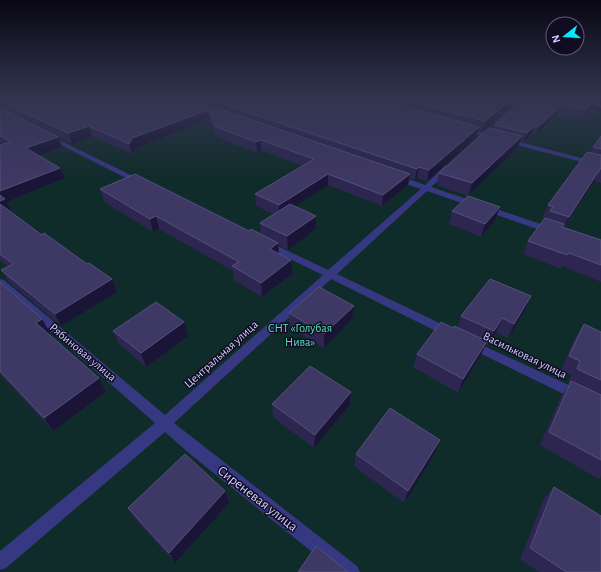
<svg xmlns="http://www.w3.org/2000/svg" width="601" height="572" font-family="'Alegreya Sans',sans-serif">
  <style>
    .green { fill: #102c2a }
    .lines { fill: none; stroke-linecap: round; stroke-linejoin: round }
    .minor { fill: #373882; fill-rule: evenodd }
    .wall { fill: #2c2651 }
    .shaded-wall { fill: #1a1436 }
    .building { fill: #3e3864; stroke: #55507c }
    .labels { text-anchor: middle; stroke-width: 3; stroke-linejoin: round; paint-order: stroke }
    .park-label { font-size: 12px; fill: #59e1b9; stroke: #100d22 }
    .street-label { font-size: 12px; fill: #d2cfff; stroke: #100d22 }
    .near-street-label { font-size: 14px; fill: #d2cfff; stroke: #100d22 }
  </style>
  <rect width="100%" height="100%" fill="#100d22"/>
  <path class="green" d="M0 97H538L601 111V572H0Z"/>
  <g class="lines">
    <path class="minor" d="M556 97H568L601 104V108Z
      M465 128 601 163V167L463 131V129Z
      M47 136H51L145 182 144 184H138L47 138Z
      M445 166H448L452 168 431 187 555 229 556 231 552 234 549 233 427 191 337 274 454 330 456 333 454 336 450 337 446 336 331 279 174 423 357 566 360 572H337L190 454 165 432 6 568 0 570V551L155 423 0 287V279L4 280 165 415 323 275 263 246 262 244 263 242H269L328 270 421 189 394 180V176H400L425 185Z
      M471 340 601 400V412L467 347 465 344 467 341Z"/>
  </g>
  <path class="wall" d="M1 97H520V99L483 131 478 130 476 137 427 181 417 178 415 180 410 178 408 185 382 206 328 185 295 206 316 216V229L288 250 278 245 279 254 292 274 262 297 234 280 233 271 159 229 153 232 104 202 100 189 261 234 260 223 274 214 256 206 255 194 303 166 261 150 257 153 217 137 209 119 134 149 132 154 92 136 72 144 59 137 62 147 39 156 60 168 64 178 7 202 11 210 9 211 117 292 61 326 9 282 1 270 8 267 0 260V145L2 144 0 143V98Z
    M525 97H601L597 102 595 101 592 107 583 118 558 113 535 136 531 135 523 142 520 141 518 147 468 196 437 185 439 173 492 128 494 125Z
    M601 136V183L594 181 564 228 601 240V282L562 266 561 269 523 254 528 241 544 219 542 218 548 205 591 153 593 147Z
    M452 211 495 220 481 237 449 224Z
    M0 282 42 319 50 333 49 334 106 392 53 431 0 374Z
    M531 296 525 310 508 338 496 332 488 345 486 344 481 355 458 393 413 367 417 354 453 328 458 327 461 316Z
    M354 306 352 319 324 348 289 327V313Z
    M584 324 601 332V477L599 479 540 445 562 395 570 384 568 383 571 375 561 370 575 338Z
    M113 331 188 336 146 367 119 344Z
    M272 404 349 406 314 448 273 417Z
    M435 453 404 503 354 466 356 454Z
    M554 487 601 572H539L520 559 544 499Z
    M225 491 229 503 175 563 135 519 128 508Z"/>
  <path class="shaded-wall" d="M514 97H520V99L483 131 485 121Z
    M596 99 592 107 583 118 586 109Z
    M562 105 558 113 535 136 538 127Z
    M208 110 209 119 134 149 132 154 129 144 132 138Z
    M89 126 92 136 72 144 68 133Z
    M534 126 531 135 523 142 527 133Z
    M479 127 476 137 427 181 429 170Z
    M522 136 518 147 468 196 472 183Z
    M58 137 62 147 30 159 26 148Z
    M261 140V150L257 153 256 142Z
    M419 167 417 178 415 180 417 169Z
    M60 168 64 178 7 202 11 210 3 213 0 207V191Z
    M600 169 594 181 562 230 569 217Z
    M328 174V185L279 217V205Z
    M410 174 408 185 382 206 383 195Z
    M500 207 495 220 481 237 485 224Z
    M156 216 159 229 153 232 150 219Z
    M316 216V229L288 250 287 236Z
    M278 243 279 256 270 249Z
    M291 260 292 274 262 297 261 283Z
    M112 279 117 292 61 326 55 314Z
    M531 296 525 310 508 338 514 324Z
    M354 306 352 319 324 348V334Z
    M502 318 496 332 488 345 494 331Z
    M42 319 50 333 44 336 36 323Z
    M184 322 188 336 146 367 141 353Z
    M487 341 481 355 458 393 463 379Z
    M99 378 106 392 53 431 44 418Z
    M351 392 349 406 314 448 315 435Z
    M440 440 435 453 404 503 408 491Z
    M225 491 229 503 175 563 169 553Z"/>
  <path class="building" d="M1 97H184L410 174 383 195 328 174 279 205 255 194 314 159 261 140 256 142 216 127 208 110 132 138 129 144 89 126 68 133 0 101V98Z
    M202 97H371L479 127 429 170 419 167 417 169Z
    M394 97H514L485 121Z
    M525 97H587L596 99 586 109 562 105 538 127 534 126 527 133 494 125Z
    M0 108 58 137 26 148 60 168 0 191V145L11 142 0 136Z
    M489 128 522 136 472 183 439 173Z
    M601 136V149L593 147Z
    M587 152 601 155V169H600L569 217 550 211 553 207 548 205Z
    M135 174 249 231 251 229 278 243 270 249 291 260 261 283 232 266 239 262 156 216 150 219 100 189Z
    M0 195 5 199 0 201Z
    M468 196 500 207 485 224 452 211Z
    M0 204 42 235 44 233 87 264 89 263 112 279 55 314 1 270 13 264 0 254Z
    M290 204 316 216 287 236 260 223Z
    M545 218 564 224 562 227 601 240V265L569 253 567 255 528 241Z
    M490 279 531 296 514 324 502 318 494 331 461 316Z
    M0 282 42 319 36 323 99 378 44 418 0 371Z
    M319 287 354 306 324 334 289 313Z
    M156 302 184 322 141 353 113 331Z
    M441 322 453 328 454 326 487 341 463 379 417 354Z
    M584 324 601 332V380L577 369 580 361 569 356Z
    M310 366 351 392 315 435 272 404Z
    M571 381 601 395V460L549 432Z
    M390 408 440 440 408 491 356 454Z
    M185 454 225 491 169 553 128 508Z
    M554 487 601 516V572H566L530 548Z
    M316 546 348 572H298Z"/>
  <linearGradient id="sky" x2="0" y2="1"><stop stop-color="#090713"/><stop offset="0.55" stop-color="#31354f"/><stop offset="1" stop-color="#31354f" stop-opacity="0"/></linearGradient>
  <rect width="601" height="177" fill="url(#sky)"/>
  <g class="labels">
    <g class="park-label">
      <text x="300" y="332">СНТ «Голубая<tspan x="300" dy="14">Нива»</tspan></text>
    </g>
    <g class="street-label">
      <text transform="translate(83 352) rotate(40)" y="4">Рябиновая улица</text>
      <text transform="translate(221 354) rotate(-42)" y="4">Центральная улица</text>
      <text transform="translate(525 355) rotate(26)" y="4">Васильковая улица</text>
    </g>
    <g class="near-street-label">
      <text transform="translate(258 498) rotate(38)" y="5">Сиреневая улица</text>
    </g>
  </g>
  <g transform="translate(565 36) rotate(253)"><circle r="19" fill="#100d22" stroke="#5e5b7a"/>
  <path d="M0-3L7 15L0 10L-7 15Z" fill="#00ecfa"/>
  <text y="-6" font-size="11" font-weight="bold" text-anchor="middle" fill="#d2cfff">N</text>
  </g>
</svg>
